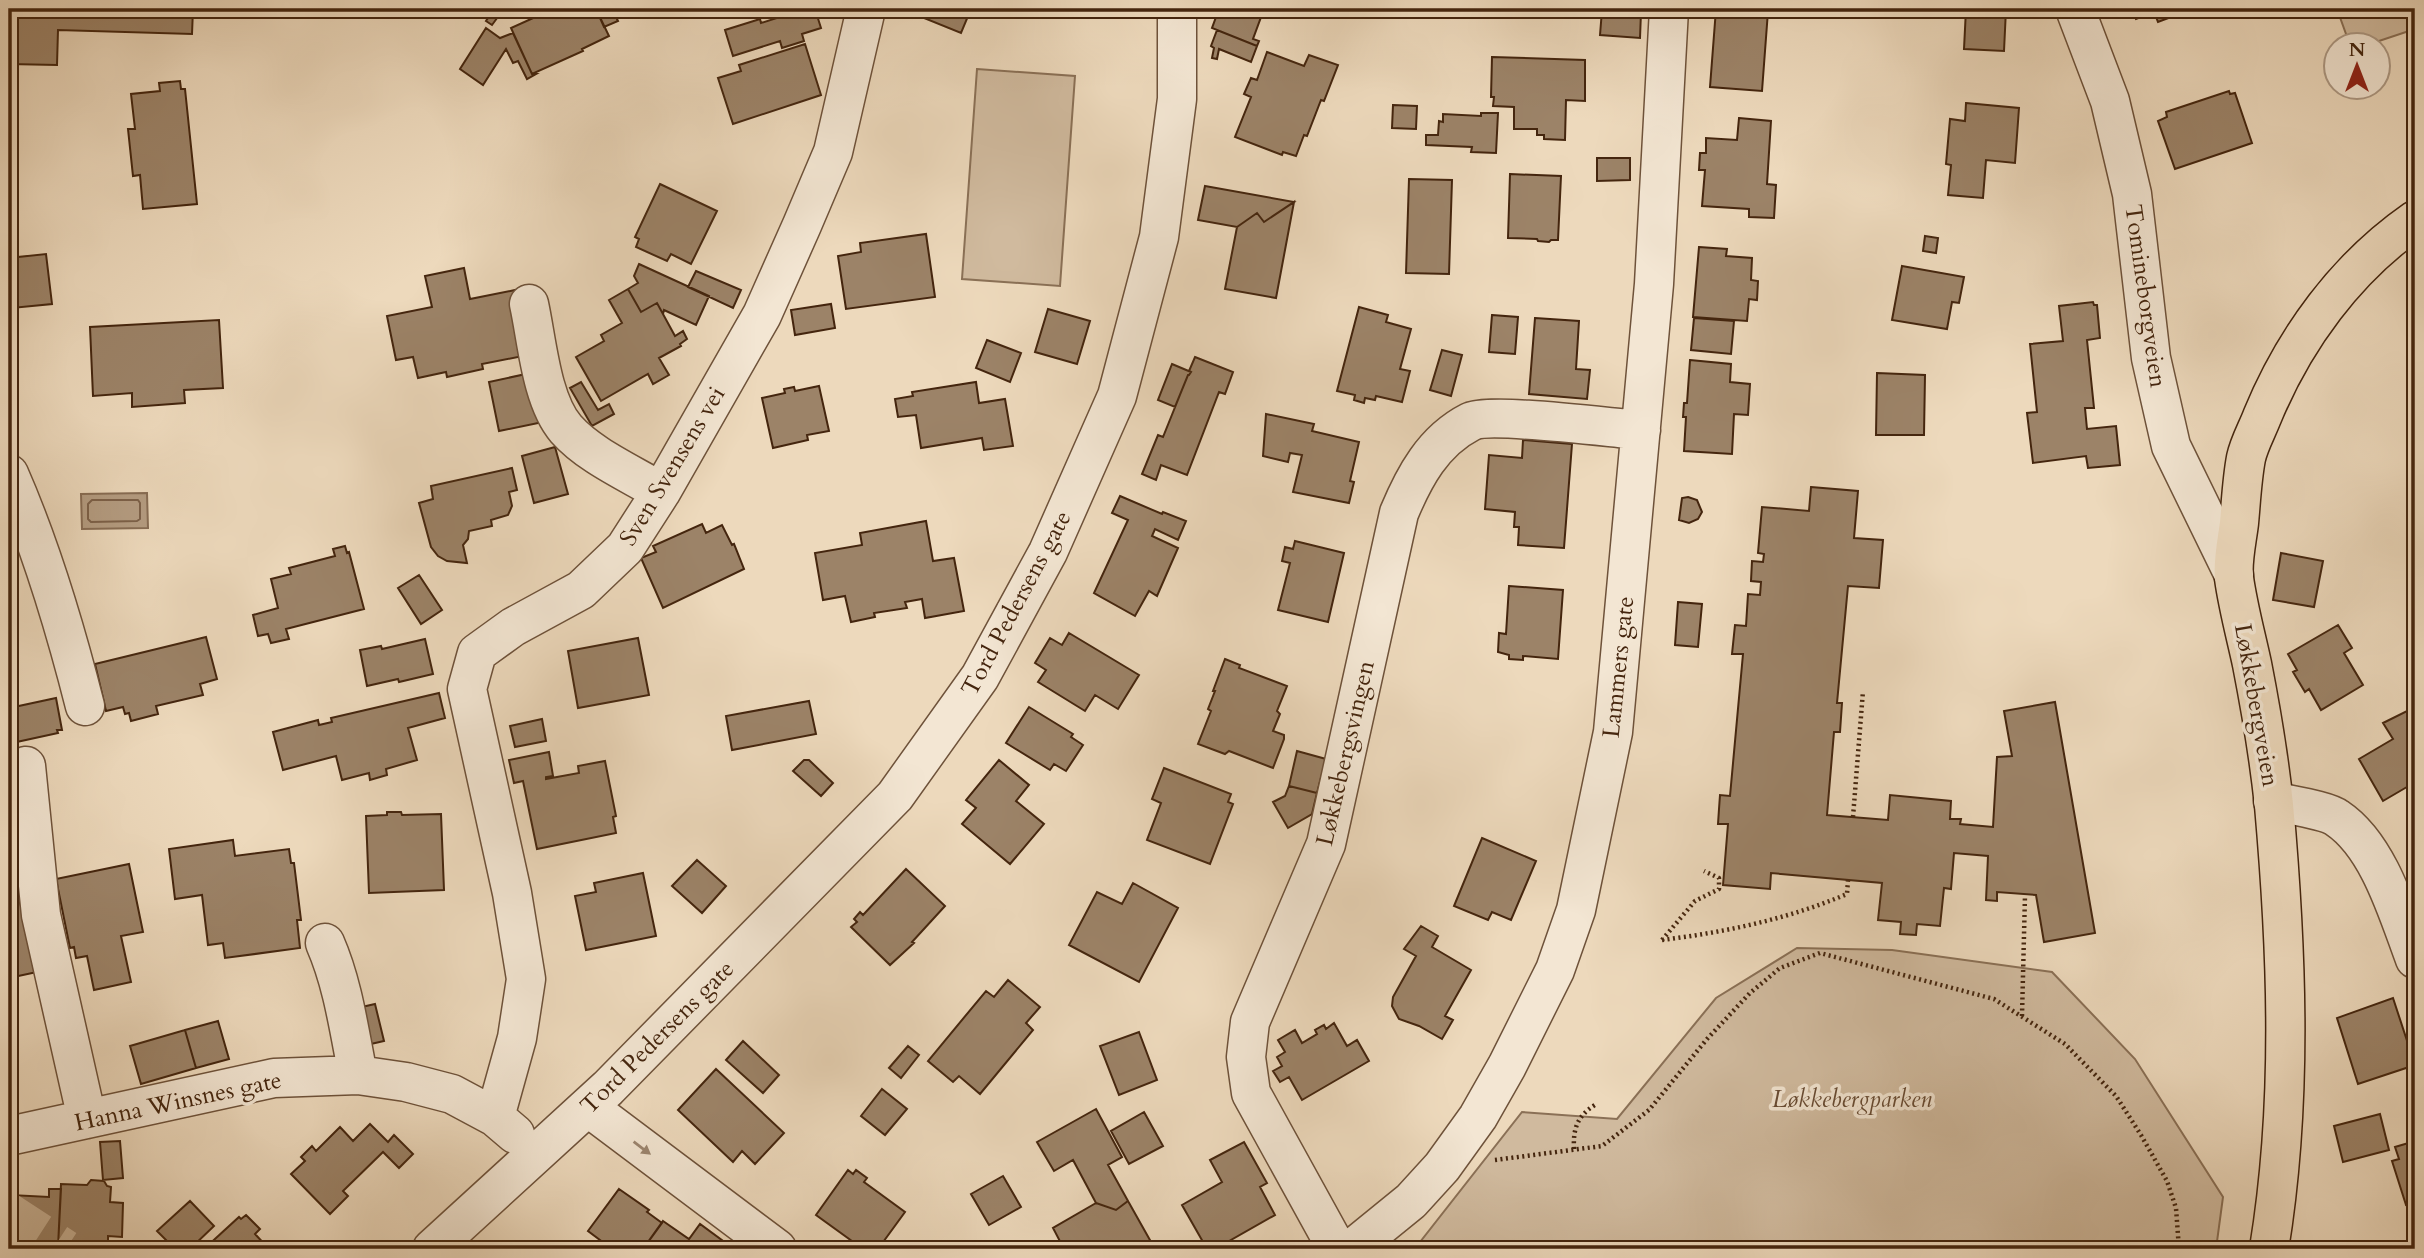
<svg xmlns="http://www.w3.org/2000/svg" width="2424" height="1258" font-family="Cardo,serif">
  <style>
    .green { fill: #d0ba9e; stroke: #8a7056; stroke-width: 2 }
    .water { fill: #b49c81; stroke: #876c53; stroke-width: 2 }
    .lines { fill: none; stroke-linecap: round; stroke-linejoin: round }
    .shore { stroke: #7c6048; stroke-width: 2 }
    .building { fill: #9c8368; stroke: #44250e; stroke-width: 2 }
    .major-tunnel { stroke: #cbb599; stroke-width: 38; stroke-dasharray: 38 19; stroke-linecap: butt }
    .minor-casing { stroke: #6e523a; stroke-width: 41 }
    .major-casing { stroke: #44250e; stroke-width: 41 }
    .path { stroke: #44250e; stroke-width: 4.5; stroke-dasharray: 2 3.5; stroke-linecap: butt }
    .minor { stroke: #f3e6d3; stroke-width: 38 }
    .major { stroke: #edd9bc; stroke-width: 38 }
    .oneway { fill: #9c8670 }
    .labels { text-anchor: middle; stroke-width: 7; stroke-linejoin: round; paint-order: stroke }
    .street-label { font-size: 24px; fill: #44250e; stroke: #f3e6d3 }
    .park-label { font-size: 24px; font-style: italic; fill: #674a32; stroke: #f3e6d3 }
  </style>
  <rect width="100%" height="100%" fill="#edd9bc"/>
  <filter id="stains"><feTurbulence type="fractalNoise" baseFrequency=".00286" numOctaves="4"/><feColorMatrix values="0 0 0 0 .2 0 0 0 0 .09 0 0 0 0 .02 0 0 0 .5 -.17"/></filter>
  <radialGradient id="worn" r=".72"><stop offset=".6" stop-color="#630" stop-opacity="0"/><stop offset="1" stop-color="#630" stop-opacity=".3"/></radialGradient>
  <path class="green" d="M2337 9H2415V29L2367 45H2350Z
    M977 69 1075 76 1060 286 962 279Z
    M1797 948 1892 950 2052 972 2135 1059 2223 1197 2216 1249H1408L1420 1242 1522 1112 1617 1119 1716 998Z"/>
  <path class="water" d="M147 493 148 528 82 529 81 494Z"/>
  <g class="lines">
    <path class="shore" d="M92 500H138L140 503V519L137 521 91 522 88 519V504Z"/>
  </g>
  <path class="building" d="M9 9H193L192 34 58 30 57 65 9 64Z
    M494 9H521L515 17 503 10 492 25 486 21Z
    M553 9H596L609 36 582 49 583 51 532 74 511 28Z
    M596 9H612L618 21 604 27Z
    M805 9H815L821 28 802 34 804 41 782 48 780 41 733 56 725 30 760 19 761 23Z
    M922 9H971L961 33 919 16Z
    M1219 9H1264L1253 39 1259 41 1257 46 1212 28Z
    M1716 9 1768 11 1762 91 1710 87Z
    M1966 9H2006L2004 51 1964 49Z
    M2132 9H2180L2182 13 2158 22 2154 12 2136 19Z
    M1602 10 1641 12 1640 38 1600 35Z
    M486 28 500 38 513 33 532 74H536L527 79 518 61 513 63 506 49 483 85 460 69Z
    M1217 30 1257 46 1251 62 1219 49 1217 59 1212 58 1214 48 1211 46Z
    M805 44 821 95 733 124 718 78 741 71 739 65Z
    M1267 52 1304 66 1309 55 1338 65 1324 101 1321 100 1307 136 1304 135 1296 156 1283 152 1282 155 1235 137 1251 97 1244 94 1251 78 1257 80Z
    M1492 57 1585 60V101L1566 100 1565 140 1544 139V135H1537V129H1514V107L1493 106 1494 97H1491Z
    M180 81 181 89H185L197 204 143 209 140 175 133 176 128 129H135L131 94 160 91 159 83Z
    M2229 91 2230 94 2235 93 2252 143 2175 169 2158 121 2167 117 2166 112Z
    M9 100 17 147 9 149Z
    M1966 103 2019 108 2015 163 1986 160 1983 198 1948 195 1951 165 1946 164 1950 119 1965 121Z
    M1393 105 1417 106 1416 129 1392 128Z
    M1481 113H1498L1496 153 1471 152 1472 147 1426 145V135H1438L1439 121 1443 122V114L1481 116Z
    M1739 118 1771 121 1767 184 1776 185 1774 218 1749 217V209L1702 206 1705 170H1699L1700 153H1706V138L1737 140Z
    M1597 158H1630V180L1597 181Z
    M1510 174 1561 176 1558 240H1551L1549 242 1538 241 1537 239 1508 238Z
    M1409 179 1452 180 1449 274 1406 273Z
    M660 184 717 211 691 264 671 254 667 261 636 247 639 239 635 237Z
    M1205 186 1294 202 1264 222 1257 213 1237 227 1198 220Z
    M1294 202 1276 298 1225 289 1237 227 1257 213 1264 222Z
    M926 234 935 297 846 309 838 256 861 252 860 243Z
    M1925 236 1938 238 1936 253 1923 251Z
    M1699 247 1727 249 1726 256 1752 258 1751 280 1758 281 1757 300 1749 299 1747 321 1693 317Z
    M46 254 52 304 12 308 9 258Z
    M639 264 709 296 696 325 664 310 663 314 657 303 641 312 628 289 638 283 634 276Z
    M1902 266 1964 277 1959 303 1952 302 1947 329 1892 320Z
    M464 268 470 299 515 290 528 355 482 364 483 369 447 377 446 372 418 378 413 357 396 360 387 316 432 307 425 276Z
    M696 271 741 290 733 308 688 287Z
    M628 289 641 312 657 303 675 336 683 331 687 339 680 344 681 346 659 358 669 375 653 384 648 374 601 401 576 357 604 341 601 335 622 323 609 300Z
    M2093 302 2094 305H2097L2100 338 2087 340 2094 408H2085L2087 429 2116 426 2120 465 2088 468 2086 456 2033 463 2027 413 2037 412 2030 344 2063 341 2059 306Z
    M831 304 835 328 795 335 791 310Z
    M1359 307 1388 315 1386 322 1411 329 1400 369 1410 371 1402 402 1376 396 1375 400 1365 398 1364 403 1354 400 1355 395 1337 391Z
    M1048 309 1090 321 1077 364 1035 352Z
    M1492 315 1518 317 1515 354 1489 352Z
    M1535 318 1579 321 1576 369 1590 370 1587 399 1529 394Z
    M1694 318 1734 321 1731 354 1691 350Z
    M219 320 223 388 184 390 185 403 132 407V393L93 396 90 327Z
    M987 340 1021 353 1010 382 976 368Z
    M1442 350 1462 355 1451 396 1430 390Z
    M1195 357 1233 372 1225 394 1219 392 1187 475 1161 465 1156 480 1142 474 1158 435 1163 437 1188 375H1189L1191 372 1189 371Z
    M1690 360 1731 364 1730 382 1750 384 1748 415 1734 414 1732 454 1684 451 1686 417H1683L1684 403H1687Z
    M1172 364 1191 372 1189 375H1188L1175 407 1158 400Z
    M1877 373 1925 375 1924 435H1876Z
    M526 374 543 422 499 431 489 382Z
    M581 382 598 410 609 404 614 414 592 426 570 388Z
    M976 382 979 403 1005 399 1013 446 984 450 982 438 921 448 916 415 898 417 895 399 913 396 912 392Z
    M819 386 829 431 807 435 808 440 773 448 762 398 785 393 784 389 794 387 795 391Z
    M1266 414 1314 424 1312 431 1359 442 1350 481 1354 482 1349 503 1293 492 1302 455 1290 453 1288 462 1263 456Z
    M1523 440 1572 444 1564 548 1518 545 1519 527H1514L1515 512 1485 509 1489 455 1522 458Z
    M555 447 568 494 534 503 522 456Z
    M512 468 517 490 509 492 512 506 508 515 491 520 492 526 469 531 468 539 463 545 467 563 447 561 438 556 431 547 419 503 433 499 431 486Z
    M1811 487 1858 491 1854 538 1883 540 1879 588 1848 586 1837 703H1842L1840 732H1834L1827 815 1888 820 1890 795 1951 801 1950 819H1961L1960 824 1993 827 1997 757 2012 756 2004 711 2055 702 2095 933 2044 942 2036 895 1997 892V901L1986 900 1988 856 1954 853 1951 889 1944 888 1940 926 1917 924 1916 935 1900 934 1901 922 1878 920 1882 883 1771 873 1770 889 1723 885 1728 824H1718L1719 809 1720 795 1730 796 1743 654H1732L1735 625 1746 626 1748 594 1760 595 1761 582 1751 581 1752 561 1763 562 1764 554 1758 553 1762 507 1809 511Z
    M1120 496 1162 514 1163 512 1186 521 1178 540 1155 529 1152 536 1178 548 1157 596 1149 591 1135 616 1094 593 1128 520 1112 513Z
    M1688 497 1697 500 1702 512 1698 519 1689 523 1679 520 1682 498Z
    M926 521 933 561 954 558 964 611 925 618 922 599 905 602 907 608 874 613 875 617 851 622 845 596 823 600 815 553 862 545 860 533Z
    M702 524 706 533 722 525 732 545 734 544 744 569 663 608 641 558 656 552 653 546Z
    M1295 541 1344 553 1328 622 1278 610 1290 563 1282 561 1285 547 1293 549Z
    M345 546 347 553 349 552 364 609 286 629 289 639 271 643 268 634 258 636 253 615 278 608 271 579 291 574 289 568 335 556 333 549Z
    M2281 553 2323 561 2314 607 2273 600Z
    M419 575 442 610 421 624 398 588Z
    M1509 586 1563 590 1558 659 1523 656V660L1509 659V655L1498 652 1499 633 1506 634Z
    M1678 602 1702 604 1698 647 1675 645Z
    M2338 625 2352 648 2344 653 2363 685 2321 710 2309 689 2305 692 2293 672 2297 670 2288 654Z
    M1069 633 1139 675 1118 709 1095 695 1085 711 1038 682 1046 670 1035 663 1050 638 1062 645Z
    M206 637 217 679 200 684 203 695 156 706 158 714 131 721 129 713 125 714 123 707 106 711 95 664Z
    M638 638 649 695 578 708 568 651Z
    M425 639 433 674 399 682 398 679 367 686 360 650 381 646 382 649Z
    M1225 659 1240 665 1239 668 1287 686 1277 711 1280 714 1273 731 1284 735V739L1273 768 1229 751 1225 754 1198 744 1211 711 1208 709 1215 691H1213Z
    M439 693 445 718 408 728 417 760 386 769 387 775 370 780 369 773 342 780 336 756 283 770 273 732 318 720 319 725 332 722 331 718Z
    M56 698 62 730H57L58 733 12 743 9 725V702H13L14 707Z
    M809 701 816 734 732 750 726 716Z
    M1029 707 1073 734 1071 737 1083 745 1066 771 1054 764 1050 770 1006 743Z
    M2415 707V789L2412 784 2383 801 2359 759 2393 739 2383 723Z
    M542 719 546 741 515 747 510 726Z
    M1297 751 1326 759 1317 793 1289 786Z
    M549 752 553 776 546 777V779L579 773 578 766 605 761 616 816 613 817 616 833 537 849 523 781 514 783 509 760Z
    M804 760H809L833 783 821 796 793 771Z
    M999 760 1029 785 1016 801 1044 824 1010 864 962 824 976 808 966 800Z
    M1164 768 1231 794 1228 802 1233 804 1210 864 1147 840 1161 803 1152 799Z
    M1289 786 1317 793 1312 814 1288 828 1273 802 1285 796Z
    M387 812H401L402 815 441 814 444 890 369 893 366 816 387 815Z
    M1482 838 1536 861 1511 920 1492 912 1488 920 1454 906Z
    M233 840 235 856 289 849 291 863H294L301 920H297L300 948 225 958 223 943 208 945 202 895 175 899 169 849Z
    M697 860 726 886 702 913 672 886Z
    M129 864 143 932 121 936 131 982 94 990 87 956 76 958 74 947 70 948 56 879Z
    M906 869 945 906 912 942 914 943 890 965 851 927 857 922 854 919 860 912 863 915Z
    M643 873 656 936 586 950 575 896 596 892 594 883Z
    M1133 883 1178 908 1139 982 1069 945 1097 892 1122 904Z
    M17 890 37 972 9 978V892Z
    M1421 926 1438 936 1432 947 1471 970 1445 1016 1453 1020 1442 1039 1419 1026 1399 1019 1392 1006 1393 997 1416 956 1404 949Z
    M1008 980 1040 1007 1026 1023 1033 1030 980 1094 959 1076 953 1082 928 1061 986 991 994 997Z
    M2393 998 2415 1065 2358 1084 2337 1018Z
    M375 1004 384 1041 362 1046 353 1009Z
    M218 1021 229 1059 196 1068 185 1030Z
    M1334 1023 1347 1046 1357 1040 1369 1061 1302 1100 1289 1077 1280 1082 1273 1071 1282 1066 1277 1057 1285 1052 1278 1040 1295 1030 1302 1043 1317 1034 1315 1030 1324 1025 1326 1029Z
    M185 1030 196 1068 141 1084 130 1046Z
    M1139 1032 1157 1080 1119 1095 1100 1046Z
    M743 1041 779 1075 763 1093 726 1060Z
    M908 1046 919 1055 901 1078 889 1068Z
    M716 1069 784 1133 755 1164 742 1151 733 1162 678 1110Z
    M882 1089 907 1109 885 1135 861 1116Z
    M1096 1109 1122 1157 1108 1165 1128 1201 1116 1210 1096 1203 1073 1160 1054 1171 1037 1142Z
    M1144 1112 1163 1146 1129 1164 1111 1131Z
    M2380 1114 2389 1150 2343 1162 2334 1126Z
    M370 1124 388 1142 394 1135 413 1154 399 1168 383 1152 343 1191 348 1196 330 1214 291 1174 305 1161 301 1157 312 1146 316 1151 340 1127 353 1141Z
    M120 1141 123 1178 103 1180 100 1142Z
    M2415 1141V1207L2413 1202 2406 1205 2392 1161 2399 1159 2395 1147Z
    M1244 1142 1267 1183 1260 1187 1275 1215 1215 1249H1207L1182 1205 1222 1182 1210 1160Z
    M848 1170 853 1174 856 1170 867 1178 864 1182 905 1212 878 1249H863L816 1215Z
    M1003 1176 1021 1207 989 1225 971 1194Z
    M91 1180 104 1181 107 1186 111 1187 110 1202 123 1203 122 1237 108 1236V1249L58 1247 61 1184 87 1185Z
    M49 1189H61L58 1247H62V1249H25V1243L9 1242V1202H11V1195L49 1197Z
    M619 1189 649 1210 647 1212 662 1223 643 1249H612L588 1231Z
    M190 1201 214 1226 190 1249H175L157 1231Z
    M1128 1201 1155 1249H1064L1053 1228 1096 1203 1116 1210Z
    M246 1215 260 1229 255 1234 269 1249H204L239 1217 241 1219Z
    M663 1221 689 1239 700 1224 734 1249H643Z"/>
  <g class="lines">
    <path class="major-tunnel" d="M9 1212 66 1249"/>
    <g class="minor-casing">
      <path id="minor" d="M2075 9 2110 101 2132 194 2151 358 2171 446 2234 575
        M529 304C537 340 541 400 566 429 590 456 630 473 661 492
        M9 474C42 549 65 627 85 706
        M26 766 41 915 87 1119
        M2273 801C2288 805 2326 810 2337 818 2379 846 2398 914 2415 959
        M325 943C343 984 349 1030 358 1075
        M588 1107 777 1249
        M495 1117 517 1038 526 979 512 893 467 689 477 653 513 627 581 590 625 548 661 492 762 315 802 225 833 152 866 9
        M9 1136 274 1078 358 1075 406 1082 452 1094 495 1117 515 1134
        M432 1249 608 1088 895 796 980 677 1048 552 1117 396 1159 237 1177 99V9
        M1337 1249 1251 1093 1246 1057 1250 1022 1326 844 1399 513C1414 477 1433 441 1470 422 1489 412 1612 428 1641 430
        M1352 1249 1411 1201 1442 1167 1478 1117 1507 1066 1555 970 1576 910 1613 732 1654 284 1669 9"/>
    </g>
    <g class="major-casing">
      <path id="major" d="M2269 1249C2293 1103 2287 952 2274 805 2269 758 2261 710 2252 664 2246 636 2238 607 2234 578 2232 561 2237 540 2239 523 2241 502 2242 479 2246 458 2249 444 2257 430 2262 417 2294 339 2346 268 2415 220"/>
    </g>
    <path class="path" d="M1853 817 1863 691
      M1662 940C1726 932 1788 919 1847 894L1848 880
      M1662 940 1695 901 1719 889V878L1704 871
      M2022 1016 2025 895
      M1574 1149C1573 1129 1577 1116 1595 1105
      M1495 1160 1602 1146 1649 1110 1707 1039 1750 993 1780 968 1820 953 1994 999 2065 1044 2116 1096 2141 1135 2167 1181 2176 1208 2179 1249"/>
    <use href="#minor" class="minor"/>
    <use href="#major" class="major"/>
  </g>
  <defs><path id="oneway-solid" d="M-6-.8H1V-3.2L6.5 0L1 3.2V.8H-6Z" transform="scale(1.75)"/></defs>
  <use class="oneway" href="#oneway-solid" transform="translate(642 1148) rotate(37)"/>
  <g class="labels">
    <g class="street-label">
      <text transform="translate(2146 296) rotate(82)" y="8">Tomineborgveien</text>
      <text transform="translate(672 466) rotate(-59)" y="8">Sven Svensens vei</text>
      <text transform="translate(1016 603) rotate(-62)" y="8">Tord Pedersens gate</text>
      <text transform="translate(1618 667) rotate(-84)" y="8">Lammers gate</text>
      <text transform="translate(2257 705) rotate(80)" y="8">Løkkebergveien</text>
      <text transform="translate(1345 753) rotate(-77)" y="8">Løkkebergsvingen</text>
      <text transform="translate(657 1037) rotate(-45)" y="8">Tord Pedersens gate</text>
      <text transform="translate(178 1101) rotate(-12)" y="8">Hanna Winsnes gate</text>
    </g>
    <g class="park-label">
      <text x="1852" y="1107">Løkkebergparken</text>
    </g>
  </g>
  <rect width="2424" height="1258" fill="none" stroke="#edd9bc" stroke-width="35"/>
  <rect x="10" y="10" width="2403" height="1237" fill="none" stroke="#44250e" stroke-width="3.5"/>
  <rect x="18" y="18" width="2389" height="1223" fill="none" stroke="#44250e" stroke-width="2"/>
  <g transform="translate(2357 66)"><circle r="33" fill="#f3e6d3" stroke="#ad9984" stroke-width="2"/>
  <path d="M0-5L12 26L0 18L-12 26Z" fill="#8f2418"/>
  <text y="-10" font-size="19" font-weight="bold" text-anchor="middle" fill="#44250e">N</text>
  </g>
  <rect width="100%" height="100%" filter="url(#stains)"/>
  <rect width="100%" height="100%" fill="url(#worn)"/>
</svg>
